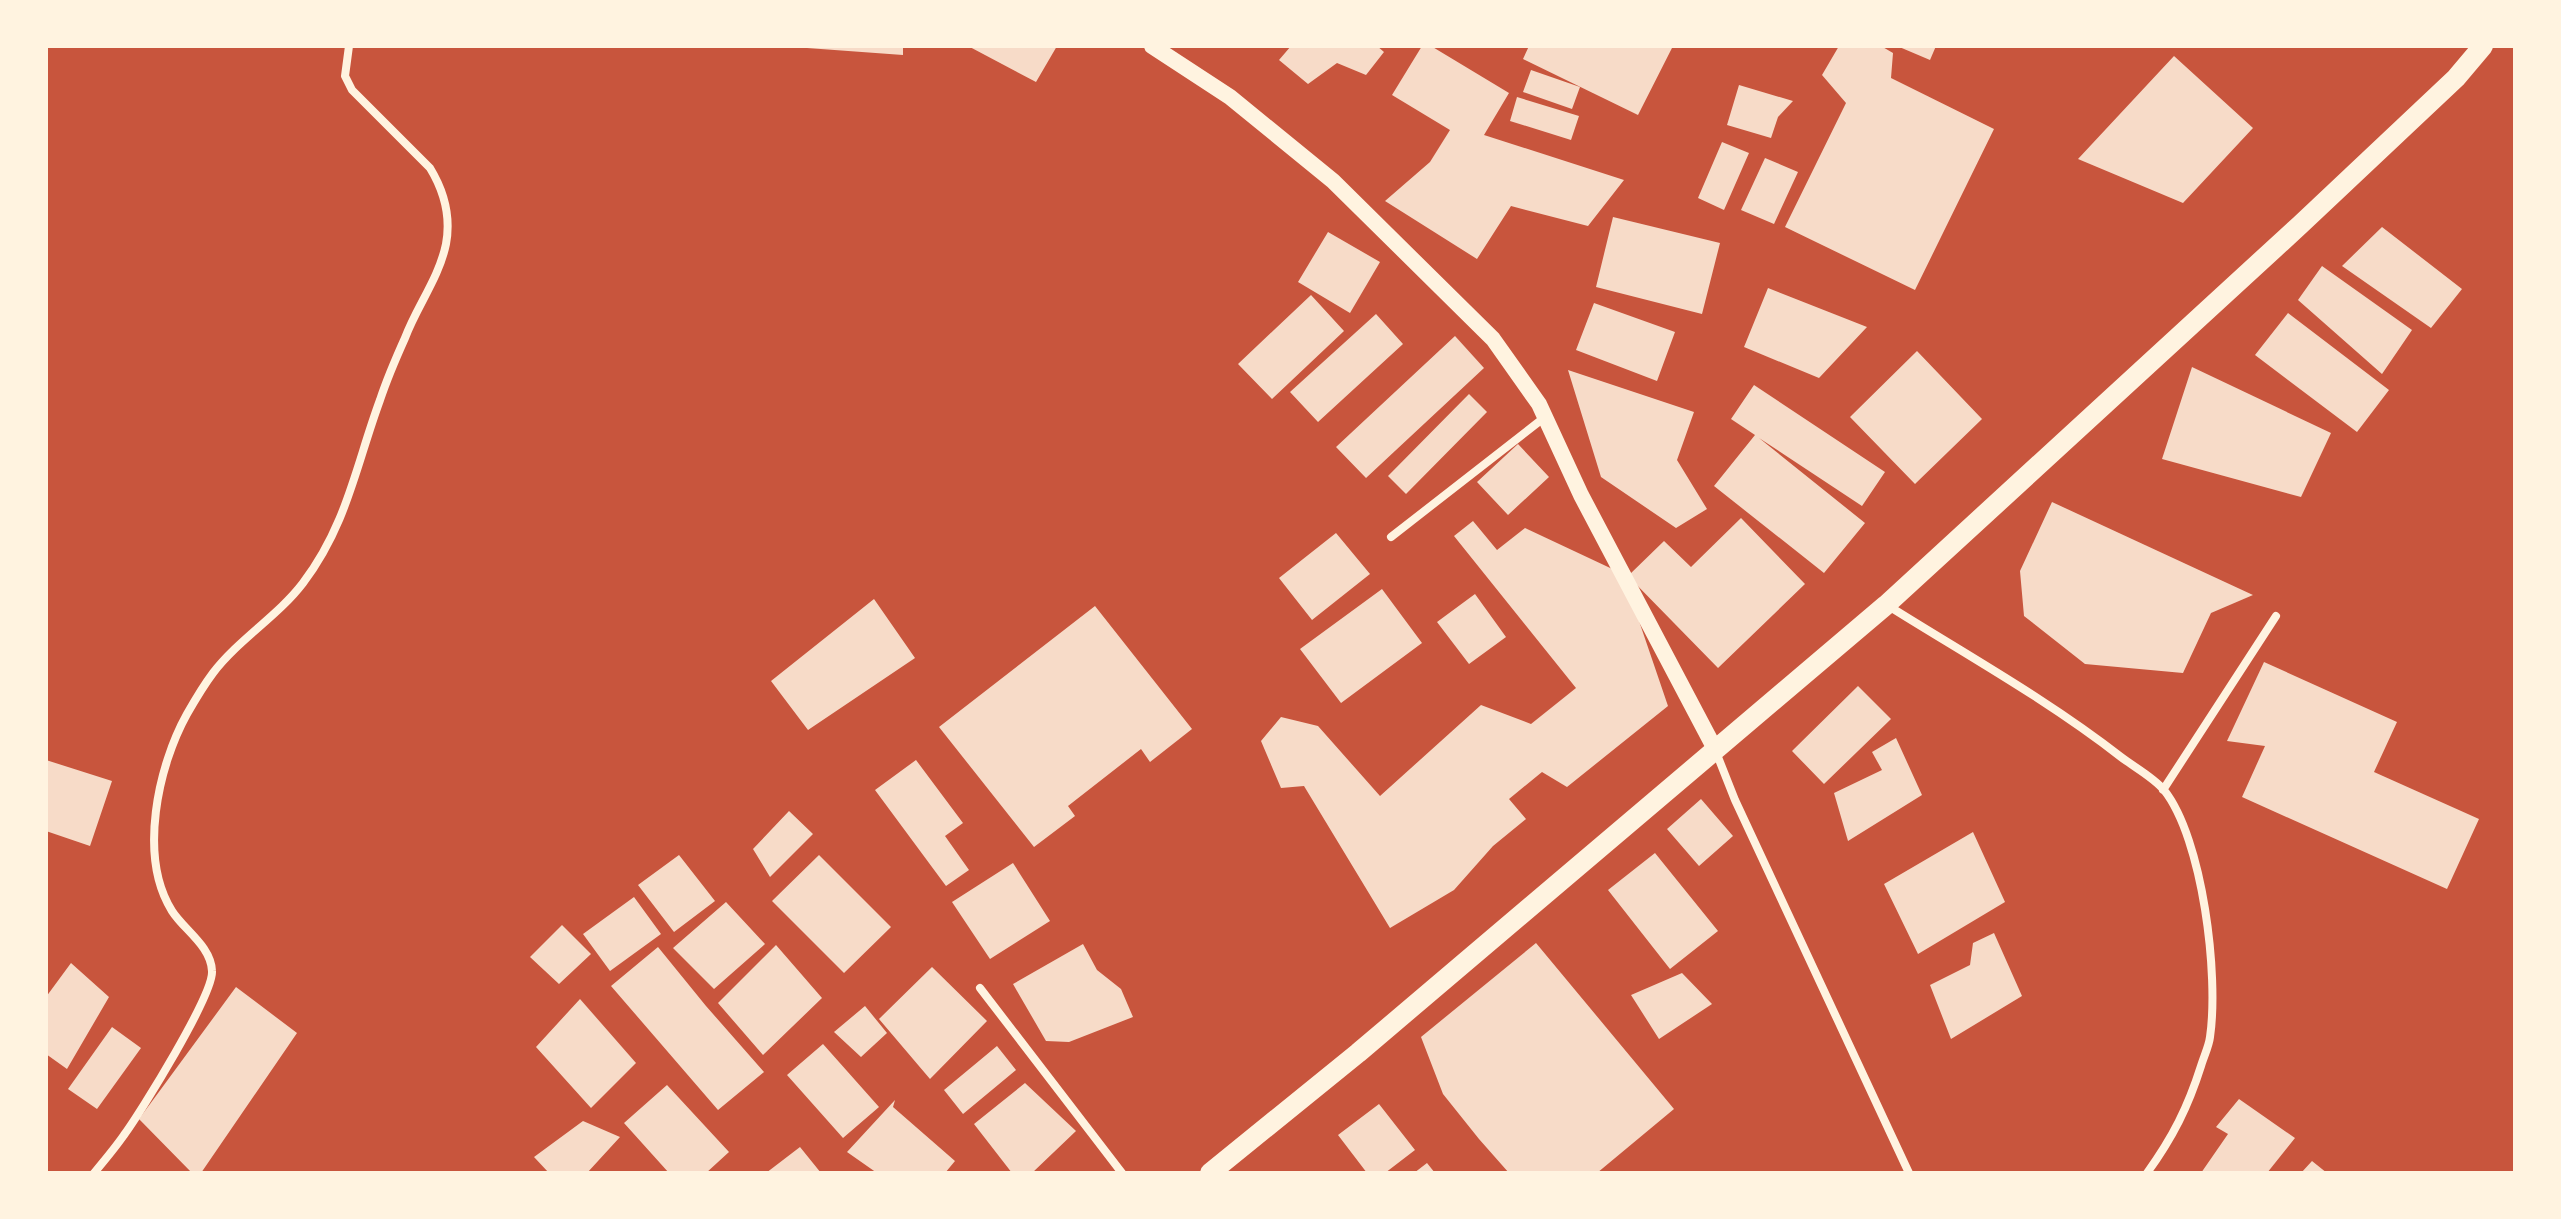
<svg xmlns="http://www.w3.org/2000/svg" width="2561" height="1219" font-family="Raleway,sans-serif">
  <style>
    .building { fill: #f7dbc8 }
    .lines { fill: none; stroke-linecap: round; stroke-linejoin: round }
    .minor { stroke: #fff3e0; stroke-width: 8 }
    .secondary { stroke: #fff3e0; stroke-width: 16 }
    .primary { stroke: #fff3e0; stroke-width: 20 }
  </style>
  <rect width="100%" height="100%" fill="#c8553d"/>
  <path class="building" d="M807 46H903V55L807 48Z
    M968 46H1057L1036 82Z
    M1291 46H1377L1384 52 1366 75 1337 63 1308 84 1279 60Z
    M1422 46H1431L1509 93 1484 135 1624 180 1588 226 1511 206 1477 259 1385 201 1430 162 1450 130 1392 95Z
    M1529 46H1673L1638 115 1523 59Z
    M1839 46H1881L1893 53 1891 78 1994 129 1915 290 1785 227 1846 103 1822 75Z
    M1897 46H1936L1930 60Z
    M2174 56 2253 128 2183 203 2078 159Z
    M1531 70 1580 87 1572 109 1523 92Z
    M1739 85 1793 101 1778 117 1771 138 1727 125Z
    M1517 97 1579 116 1571 140 1510 121Z
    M1722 142 1749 153 1724 210 1698 198Z
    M1765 158 1798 172 1774 224 1741 210Z
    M1613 217 1720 243 1702 314 1596 287Z
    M2382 227 2462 289 2431 328 2342 266Z
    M1328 232 1380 262 1350 313 1298 282Z
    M2322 266 2412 330 2382 374 2298 300Z
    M1768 288 1867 327 1819 378 1744 347Z
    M1311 295 1344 331 1272 399 1238 364Z
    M1594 303 1675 332 1657 381 1576 350Z
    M2288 313 2389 390 2357 432 2255 355Z
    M1376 314 1403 344 1318 422 1290 392Z
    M1455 336 1484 368 1366 478 1336 447Z
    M1917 351 1982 419 1915 484 1850 417Z
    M2192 367 2331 433 2301 497 2162 459Z
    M1568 370 1694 412 1677 460 1707 509 1676 528 1601 477Z
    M1754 385 1885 472 1862 506 1759 438 1865 523 1824 573 1714 486 1755 435 1731 419Z
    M1469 394 1487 412 1406 494 1388 476Z
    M1518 444 1549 477 1508 515 1477 482Z
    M2052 502 2253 595 2211 613 2183 673 2085 664 2024 616 2020 571Z
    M1741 518 1805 584 1718 668 1628 576 1664 541 1691 567Z
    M1473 521 1497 550 1525 528 1623 574 1668 706 1567 787 1542 772 1509 799 1526 819 1493 846 1454 890 1390 928 1304 786 1281 788 1261 741 1281 717 1318 726 1380 796 1481 705 1531 724 1576 688 1454 536Z
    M1336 533 1370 574 1312 620 1279 578Z
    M1382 589 1422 643 1341 703 1300 649Z
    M1475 594 1506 637 1469 664 1437 622Z
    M874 599 915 658 808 730 771 681Z
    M1095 606 1192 729 1150 762 1141 749 1068 806 1075 816 1034 847 939 727Z
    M2264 662 2397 722 2374 772 2479 819 2447 889 2242 797 2265 746 2227 741Z
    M1858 686 1891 719 1824 784 1792 751Z
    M1896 738 1922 795 1848 841 1834 793 1882 770 1872 752Z
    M46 760 112 781 90 846 46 831Z
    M916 760 963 823 945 836 969 870 946 886 875 790Z
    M1701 799 1733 836 1699 866 1667 829Z
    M789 811 813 834 770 877 753 849Z
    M1973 832 2005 902 1918 954 1884 884Z
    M1655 853 1718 931 1670 969 1608 890Z
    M679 855 715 901 674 932 638 885Z
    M819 855 891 927 844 973 772 901Z
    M1013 863 1050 921 990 959 952 902Z
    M634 897 661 934 610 971 583 934Z
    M726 902 765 944 714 989 673 948Z
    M562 925 591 954 559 984 530 957Z
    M1994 933 2022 996 1951 1039 1930 985 1970 965 1973 943Z
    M1536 943 1674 1109 1597 1173H1509L1479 1139 1443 1094 1421 1037Z
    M1083 944 1097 970 1121 989 1133 1017 1069 1042 1046 1041 1013 984Z
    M776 945 822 998 763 1055 718 1003Z
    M658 947 706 1006 764 1072 718 1110 611 986Z
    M71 963 109 997 67 1069 46 1054V997Z
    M932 967 987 1021 930 1079 879 1019Z
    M1682 973 1712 1004 1659 1039 1631 995Z
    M236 987 297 1033 201 1173H192L139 1119Z
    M580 999 636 1063 591 1108 536 1047Z
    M865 1006 887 1033 861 1057 834 1032Z
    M112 1027 141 1048 97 1109 68 1089Z
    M823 1044 879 1107 843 1138 787 1075Z
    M997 1046 1016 1070 963 1114 944 1090Z
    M1025 1083 1076 1131 1032 1173H1012L974 1124Z
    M667 1085 729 1152 706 1173H669L624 1123Z
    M2239 1099 2295 1138 2267 1173H2201L2228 1134 2216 1127Z
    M895 1100 893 1107 955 1161 945 1173H877L847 1152Z
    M1379 1104 1415 1150 1385 1173H1367L1338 1135Z
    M583 1121 620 1137 587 1173H549L534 1157Z
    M800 1147 821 1173H766Z
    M2312 1161 2327 1173H2301Z
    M1427 1163 1435 1173H1414Z"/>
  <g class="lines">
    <path class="minor" d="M1391 537 1545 417
      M1887 605C1965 654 2048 700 2121 757 2134 767 2153 777 2164 790 2203 839 2219 976 2210 1037 2209 1046 2204 1056 2201 1066 2188 1107 2173 1137 2147 1173
      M1716 752 1735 800 1909 1173
      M2163 790 2276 616
      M980 988 1122 1173
      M94 1173C104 1161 115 1148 124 1135 141 1112 214 994 212 971 211 946 184 930 172 911 138 857 158 766 187 714 195 700 204 685 213 673 239 639 278 616 303 583 347 525 356 465 380 400 387 379 396 358 405 338 417 306 439 278 446 244 451 217 444 191 430 168L352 90 345 76 349 46"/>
    <path class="secondary" d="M1152 46 1230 97 1333 181 1493 339 1539 404 1581 495 1716 751"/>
    <path class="primary" d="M1210 1173 1358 1053 1886 605 2300 225 2456 78 2483 46"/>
  </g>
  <rect width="2561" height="1219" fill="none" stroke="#fff3e0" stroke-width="96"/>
</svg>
